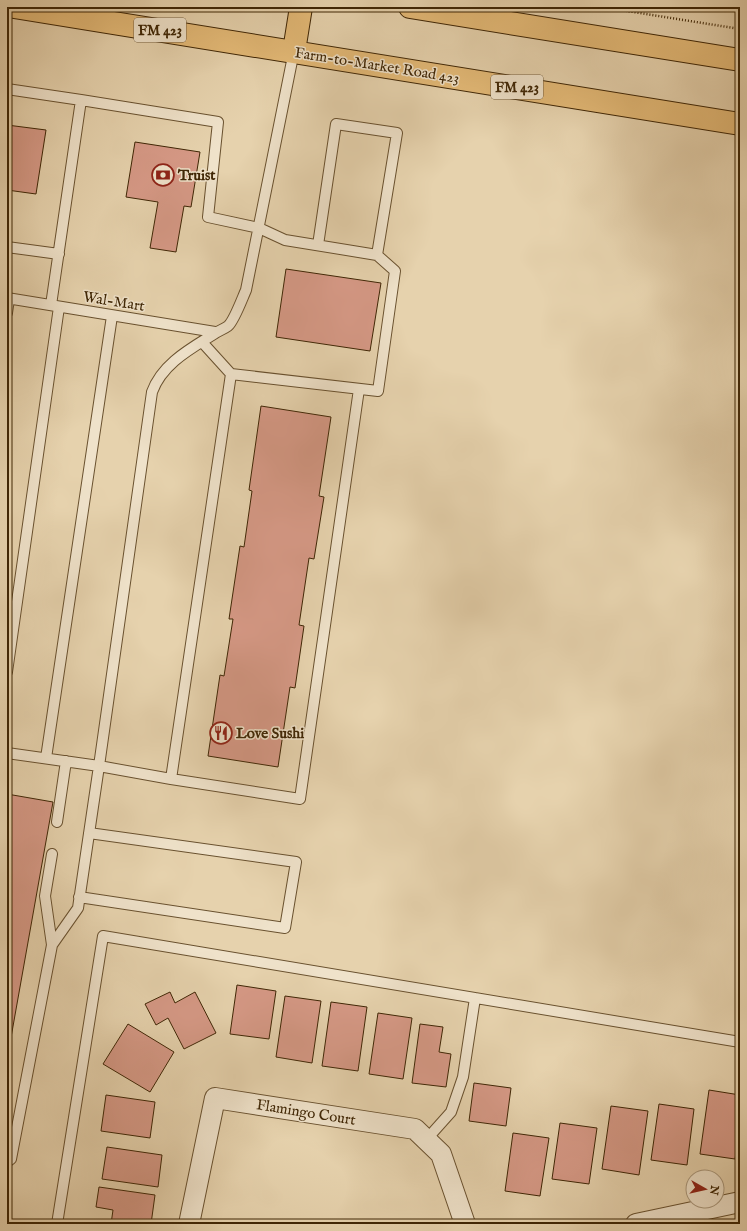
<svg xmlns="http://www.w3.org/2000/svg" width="747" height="1231" font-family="'IM FELL English',serif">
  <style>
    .building { fill: #d69986; stroke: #3f2605 }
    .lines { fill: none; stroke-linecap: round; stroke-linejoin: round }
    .lane-casing { stroke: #69512f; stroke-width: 12 }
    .street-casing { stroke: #69512f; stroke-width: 22 }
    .primary-casing { stroke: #3f2605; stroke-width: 24 }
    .path { stroke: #3f2605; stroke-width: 2.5; stroke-dasharray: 1 2; stroke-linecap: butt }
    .lane { stroke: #efe2ca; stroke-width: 10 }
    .street { stroke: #efe2ca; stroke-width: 20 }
    .primary { stroke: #e3b976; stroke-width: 22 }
    .labels { text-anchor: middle; stroke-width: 3; stroke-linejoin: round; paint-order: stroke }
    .shield { fill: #efe2ca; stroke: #745e40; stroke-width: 1 }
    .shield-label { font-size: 14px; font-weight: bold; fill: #3f2605 }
    .street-label { font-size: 15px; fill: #3f2605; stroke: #efe2ca }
    .poi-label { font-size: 15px; font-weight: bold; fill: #3f2605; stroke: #efe2ca; text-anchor: start }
  </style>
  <rect width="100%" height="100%" fill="#e6d2ad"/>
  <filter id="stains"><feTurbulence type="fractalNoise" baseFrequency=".005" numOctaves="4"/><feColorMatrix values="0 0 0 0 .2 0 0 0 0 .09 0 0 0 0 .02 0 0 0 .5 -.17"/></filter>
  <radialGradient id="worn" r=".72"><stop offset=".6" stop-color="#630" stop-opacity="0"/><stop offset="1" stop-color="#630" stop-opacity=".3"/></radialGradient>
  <path class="building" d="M7 125 46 130 36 194 7 190Z
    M135 142 200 152 191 207 184 206 176 252 150 248 158 202 126 197Z
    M286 269 381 283 370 351 276 337Z
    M261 406 331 417 319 496 324 497 314 559 309 558 299 625 304 626 295 688 290 687 278 767 208 756 220 675 224 676 233 619H229L240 546 244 547 252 491 249 490Z
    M7 794 53 802 7 1060Z
    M237 985 276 991 269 1039 230 1034Z
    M170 992 175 1003 195 992 216 1033 184 1049 168 1018 156 1025 145 1004Z
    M285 996 321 1001 312 1063 276 1057Z
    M331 1002 367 1007 358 1071 322 1066Z
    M378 1013 412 1018 403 1079 369 1074Z
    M128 1024 174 1052 150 1092 103 1064Z
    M420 1024 443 1027 439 1052 451 1054 446 1087 412 1083Z
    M474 1083 511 1088 506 1126 469 1121Z
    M709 1090 740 1095V1127L735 1159 700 1154Z
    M106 1095 155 1102 150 1138 101 1131Z
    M659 1104 694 1109 687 1165 651 1160Z
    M611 1106 648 1111 639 1175 602 1169Z
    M560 1123 597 1128 589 1184 552 1179Z
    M513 1133 549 1138 540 1196 505 1191Z
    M107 1147 162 1155 158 1187 102 1179Z
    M99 1187 155 1195 151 1224H111L113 1210 96 1207Z"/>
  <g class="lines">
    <g class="lane-casing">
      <path id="lane" d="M7 89 81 100
        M318 245 336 124 397 133 377 255
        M7 247 59 254
        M7 298 215 332
        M51 305 81 100 218 122 208 217 259 228 285 240 377 255 395 271 378 391 231 374 171 779 300 799 359 389
        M7 313 9 299
        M202 342 231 374
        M7 672 59 307
        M7 753 99 766 171 779
        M46 758 112 316
        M57 822 66 761
        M79 897 285 928 296 862 89 833
        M52 945 45 896 52 854
        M426 1140 451 1112 463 1077 475 998
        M7 1162 11 1159 52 945 78 908 99 766 152 392C162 364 190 349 214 334 218 331 224 329 228 326 234 321 242 299 246 290L294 51
        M57 1224 103 936 740 1042"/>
    </g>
    <g class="street-casing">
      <path id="street" d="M189 1224 215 1098 415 1129 441 1154 465 1224
        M636 1224 740 1202"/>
    </g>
    <g class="primary-casing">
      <path id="primary" d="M14 7 740 124
        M410 7 740 60
        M294 51 301 7"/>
    </g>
    <path class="path" d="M602 7 740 29"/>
    <use href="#lane" class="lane"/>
    <use href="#street" class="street"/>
    <use href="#primary" class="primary"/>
  </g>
  <defs>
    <g id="bank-ring" transform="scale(1.15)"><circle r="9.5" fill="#efe2ca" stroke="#8f2418" stroke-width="1.5"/><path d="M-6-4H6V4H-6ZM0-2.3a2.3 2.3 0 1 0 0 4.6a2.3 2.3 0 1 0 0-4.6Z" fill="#8f2418"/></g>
    <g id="restaurant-ring" transform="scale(1.15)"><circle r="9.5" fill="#efe2ca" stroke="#8f2418" stroke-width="1.5"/><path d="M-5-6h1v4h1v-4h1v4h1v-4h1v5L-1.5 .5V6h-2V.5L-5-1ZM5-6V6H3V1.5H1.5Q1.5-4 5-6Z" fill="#8f2418"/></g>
  </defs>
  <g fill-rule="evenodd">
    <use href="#bank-ring" x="163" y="175"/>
    <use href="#restaurant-ring" x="221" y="733"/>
  </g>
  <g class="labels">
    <g class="shield">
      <rect x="134" y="18" width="52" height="24" rx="3"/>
      <rect x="491" y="75" width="52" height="24" rx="3"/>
    </g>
    <g class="shield-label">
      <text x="160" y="35">FM 423</text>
      <text x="517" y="92">FM 423</text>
    </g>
    <g class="street-label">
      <text transform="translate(377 65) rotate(9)" y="5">Farm-to-Market Road 423</text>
      <text transform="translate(114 301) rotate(9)" y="5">Wal-Mart</text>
      <text transform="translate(306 1112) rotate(9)" y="5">Flamingo Court</text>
    </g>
    <g class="poi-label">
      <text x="178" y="180">Truist</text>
      <text x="236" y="738">Love Sushi</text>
    </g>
  </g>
  <rect width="747" height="1231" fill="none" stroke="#e6d2ad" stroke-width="24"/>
  <rect x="8" y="8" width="731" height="1215" fill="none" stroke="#3f2605" stroke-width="2"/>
  <rect x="12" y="12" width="723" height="1207" fill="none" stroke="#3f2605"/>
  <g transform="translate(705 1189) rotate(98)"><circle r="19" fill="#efe2ca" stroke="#a9977b"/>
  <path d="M0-3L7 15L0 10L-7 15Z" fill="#8f2418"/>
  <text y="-6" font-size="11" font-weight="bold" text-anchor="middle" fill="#3f2605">N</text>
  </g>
  <rect width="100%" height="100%" filter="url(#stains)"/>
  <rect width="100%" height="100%" fill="url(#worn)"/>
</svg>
